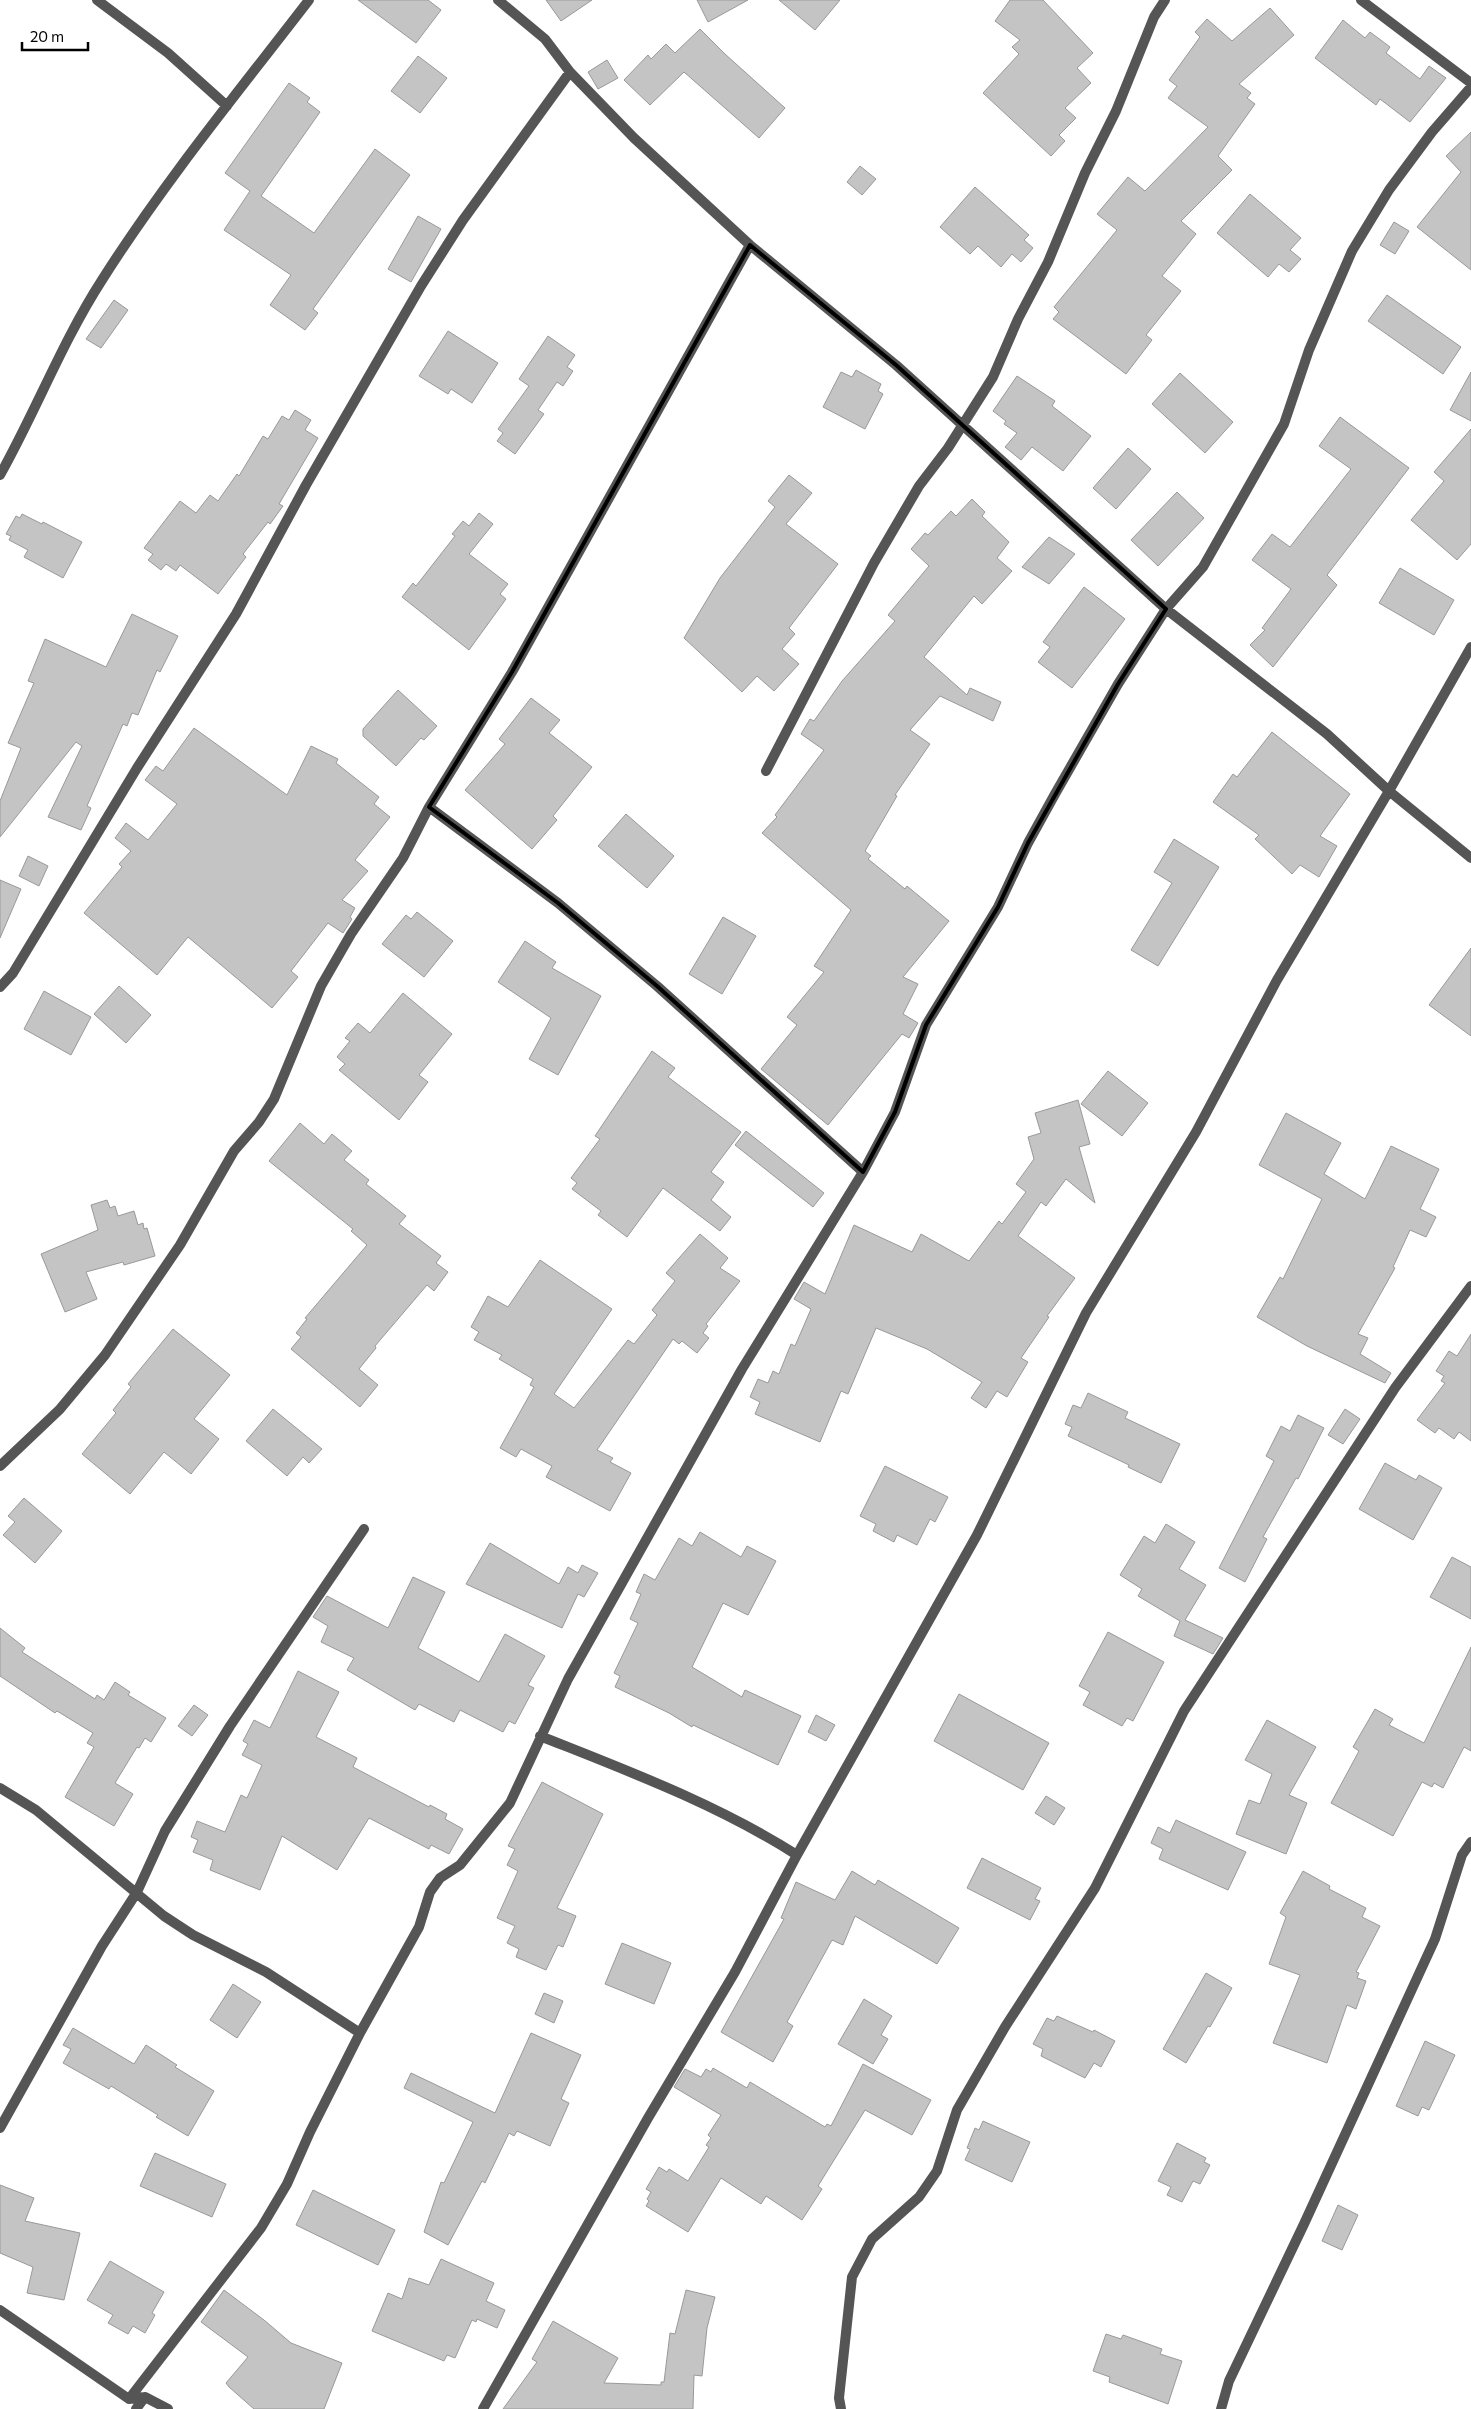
<svg xmlns="http://www.w3.org/2000/svg" width="1471" height="2409" font-family="Commissioner,sans-serif">
  <style>
    .building { fill: #c4c4c4; stroke: #999 }
    .lines { fill: none; stroke-linecap: round; stroke-linejoin: round }
    .minor { stroke: #555; stroke-width: 10 }
    .marked { fill: none; stroke: #000; stroke-width: 4; stroke-linejoin: round }
  </style>
  <rect width="100%" height="100%" fill="#fff"/>
  <path class="building" d="M358 0H428L441 10 416 43Z
    M546 0H592L561 21Z
    M697 0H748L708 22Z
    M779 0H840L815 30Z
    M1010 0H1043L1093 53 1077 68 1091 83 1065 108 1076 118 1059 135 1065 141 1051 156 983 93 1019 54 1012 47 1020 40 995 21Z
    M1270 8 1294 35 1239 84 1251 93 1247 98 1255 104 1218 156 1232 170 1181 221 1196 234 1162 276 1181 291 1146 335 1152 340 1126 374 1053 319 1059 312 1054 307 1117 230 1097 214 1128 177 1145 191 1208 127 1168 98 1177 86 1169 80 1200 37 1195 32 1207 19 1232 41Z
    M1343 20 1365 38 1370 32 1390 47 1386 53 1420 79 1429 66 1446 78 1410 122 1380 99 1376 105 1315 58Z
    M700 29 725 54 785 108 759 138 684 72 650 105 624 80 648 55 651 59 666 44 675 53Z
    M418 56 447 78 420 113 391 91Z
    M607 60 618 78 598 89 588 72Z
    M289 83 310 98 307 102 320 112 261 196 314 233 375 149 410 175 313 309 318 313 305 330 270 305 291 275 224 230 250 191 225 173Z
    M1471 132V270L1417 227 1461 172 1446 156Z
    M860 166 876 179 862 195 847 182Z
    M975 187 1029 235 1024 240 1033 248 1021 262 1012 254 1001 267 978 246 970 254 940 227Z
    M1250 194 1301 238 1290 250 1301 259 1289 272 1279 264 1268 277 1217 233Z
    M418 216 441 229 411 282 388 269Z
    M1394 222 1409 231 1395 254 1380 245Z
    M1387 295 1461 347 1443 374 1368 321Z
    M114 300 128 310 101 348 86 339Z
    M448 331 498 363 472 403 451 389 448 394 419 376Z
    M548 336 575 355 567 367 573 371 563 386 557 382 538 410 544 414 515 454 497 441 503 433 498 429 529 386 519 379Z
    M856 370 881 384 878 391 883 394 865 429 823 407 841 372 852 377Z
    M1471 372V421L1450 410Z
    M1180 373 1233 422 1205 453 1152 404Z
    M1017 376 1055 401 1052 406 1091 436 1063 471 1032 447 1021 460 1005 447 1017 433 1004 424 1006 421 993 411Z
    M295 410 311 420 305 430 318 438 279 504 283 506 270 524 268 522 243 554 246 557 218 594 180 565 176 571 166 564 161 570 148 560 153 554 144 548 180 501 196 513 210 495 218 501 237 474 239 476 263 436 268 439 282 416 289 420Z
    M1340 417 1409 468 1327 575 1337 585 1273 667 1250 645 1265 630 1262 628 1291 589 1252 560 1272 534 1290 547 1351 469 1319 446Z
    M1471 429V544L1457 560 1411 520 1444 481 1434 472Z
    M1128 448 1151 469 1116 509 1093 488Z
    M789 475 812 493 786 524 838 564 789 628 795 634 782 649 799 664 774 691 757 676 742 692 684 638 720 578 775 507 768 501Z
    M1177 492 1204 518 1158 566 1131 540Z
    M972 499 985 512 982 516 1009 542 997 558 1012 571 982 604 974 596 924 657 967 695 970 688 1001 702 993 721 940 696 910 730 930 744 895 795 897 796 865 851 871 856 868 859 905 889 907 886 949 921 903 977 918 984 903 1014 918 1023 909 1038 902 1034 828 1125 761 1069 797 1025 787 1017 824 972 814 966 851 910 762 833 777 817 775 815 824 750 801 734 810 719 814 721 842 681 895 621 888 615 929 566 911 549 925 533 928 535 951 511 956 516Z
    M479 513 493 524 469 554 508 584 500 594 506 599 469 650 402 597 413 583 416 586 455 536 452 534 463 521 469 526Z
    M22 514 42 524 43 522 82 542 63 578 24 557 28 550 9 540 11 536 6 534 16 516 20 518Z
    M1049 537 1075 554 1049 584 1022 567Z
    M1400 568 1454 600 1434 635 1379 603Z
    M1084 587 1125 619 1072 688 1038 662 1050 647 1043 642Z
    M132 614 178 636 160 672 157 670 138 715 132 713 127 726 123 724 87 806 91 808 81 830 48 817 82 746 76 742 0 837V801L21 748 8 743 34 683 28 681 45 639 106 667Z
    M398 690 437 726 424 740 421 738 396 766 363 736V729Z
    M531 698 560 720 549 733 592 767 553 816 557 820 532 849 465 790 505 744 499 739Z
    M194 728 287 795 311 746 338 759 336 763 379 797 374 804 390 817 355 860 368 871 342 900 355 908 350 917 352 919 343 933 328 923 291 971 298 977 272 1008 188 937 157 975 84 913 122 867 119 864 131 851 115 838 126 823 148 840 177 804 145 780 156 766 163 771Z
    M1272 732 1350 794 1320 836 1337 846 1319 877 1300 865 1292 874 1255 839 1259 835 1213 802 1233 774 1237 777Z
    M626 814 674 856 647 888 598 846Z
    M1174 839 1219 867 1158 966 1131 950 1172 883 1154 872Z
    M28 856 48 866 39 886 19 876Z
    M0 880 21 889 0 938Z
    M417 912 453 941 424 977 382 944 406 915 411 919Z
    M723 917 756 936 722 994 689 974Z
    M525 941 556 962 552 968 601 996 558 1075 529 1059 551 1018 498 982Z
    M1471 948V1036L1429 1005Z
    M119 986 151 1015 126 1043 94 1014Z
    M44 991 91 1017 71 1055 24 1029Z
    M403 993 452 1034 419 1075 428 1082 399 1120 339 1070 345 1064 337 1057 350 1041 345 1038 358 1023 370 1033Z
    M652 1051 675 1068 668 1077 741 1132 711 1172 724 1182 711 1200 731 1217 720 1231 663 1188 627 1237 598 1215 601 1211 572 1189 577 1183 571 1178 600 1139 595 1136Z
    M1108 1071 1148 1103 1122 1136 1081 1104Z
    M1078 1100 1090 1144 1079 1147 1095 1203 1066 1179 1046 1206 1041 1202 1018 1236 1075 1278 1047 1316 1049 1317 1021 1358 1028 1362 1007 1397 997 1391 986 1408 971 1398 982 1382 927 1349 876 1328 848 1394 841 1391 820 1442 755 1414 760 1402 750 1397 758 1379 768 1383 773 1371 779 1374 791 1344 795 1346 811 1309 794 1299 804 1282 825 1294 854 1225 912 1252 921 1234 969 1261 999 1221 1002 1224 1026 1192 1016 1184 1034 1159 1028 1137 1041 1133 1035 1113Z
    M1286 1113 1341 1143 1324 1174 1365 1199 1391 1146 1439 1169 1420 1209 1436 1217 1426 1237 1410 1230 1393 1267 1395 1268 1358 1334 1368 1338 1360 1354 1391 1373 1385 1383 1307 1346 1257 1317 1280 1277 1283 1279 1322 1199 1259 1165Z
    M300 1123 324 1144 332 1134 352 1151 344 1160 369 1180 366 1184 406 1216 399 1224 441 1256 436 1263 448 1272 434 1291 427 1285 375 1346 376 1348 359 1369 378 1385 360 1407 291 1349 301 1337 296 1333 307 1319 305 1318 367 1245 351 1231 353 1229 269 1161Z
    M746 1131 824 1193 813 1207 735 1145Z
    M107 1200 110 1208 115 1206 118 1216 134 1211 138 1225 143 1223 144 1229 147 1228 155 1256 124 1265 123 1262 86 1272 97 1299 65 1312 41 1254 98 1230 91 1205Z
    M700 1234 728 1258 720 1268 740 1281 706 1324 708 1326 703 1333 709 1338 697 1353 682 1341 679 1344 673 1339 597 1450 613 1458 610 1462 631 1473 610 1511 546 1477 552 1466 521 1449 516 1457 500 1448 534 1387 530 1385 533 1379 499 1359 502 1355 474 1340 479 1332 471 1327 488 1296 508 1307 540 1260 612 1309 554 1394 574 1408 628 1340 634 1344 657 1315 652 1310 675 1281 666 1273Z
    M173 1329 230 1375 194 1419 219 1439 191 1474 164 1452 130 1494 82 1454 116 1413 113 1410 131 1387 128 1384Z
    M1471 1334V1441L1459 1432 1454 1439 1439 1428 1435 1433 1417 1420 1445 1383 1441 1381 1444 1376 1436 1371 1449 1351 1457 1356Z
    M1088 1393 1128 1412 1125 1418 1180 1444 1161 1483 1128 1467 1129 1465 1068 1436 1072 1427 1065 1424 1073 1405 1081 1408Z
    M273 1409 322 1449 309 1463 303 1457 287 1476 246 1441Z
    M1345 1409 1360 1419 1343 1444 1328 1435Z
    M1298 1415 1324 1428 1298 1479 1296 1478 1263 1537 1267 1539 1245 1582 1219 1568 1274 1461 1266 1456 1281 1426 1290 1431Z
    M1385 1463 1416 1480 1419 1475 1442 1488 1413 1540 1359 1509Z
    M885 1466 948 1497 935 1522 930 1519 917 1545 897 1535 894 1542 873 1531 876 1524 860 1516Z
    M24 1498 62 1531 35 1563 3 1535 15 1522 8 1516Z
    M1166 1524 1195 1542 1179 1569 1206 1585 1185 1620 1223 1638 1213 1654 1174 1636 1180 1621 1138 1596 1142 1589 1120 1575 1144 1536 1155 1543Z
    M700 1532 741 1557 747 1546 776 1561 748 1615 723 1603 692 1667 742 1697 745 1690 801 1716 778 1765 693 1725 692 1727 669 1713 615 1687 620 1676 614 1673 638 1623 630 1619 641 1594 636 1592 644 1574 655 1580 679 1538 692 1546Z
    M490 1543 559 1584 568 1567 578 1573 582 1565 598 1573 584 1597 578 1594 562 1628 466 1584Z
    M1452 1557 1471 1567V1619L1430 1597Z
    M413 1577 445 1592 418 1648 479 1682 505 1634 545 1656 528 1685 534 1688 515 1724 509 1721 503 1732 460 1710 454 1722 419 1704 415 1710 347 1670 354 1658 321 1642 328 1626 313 1617 327 1596 388 1628Z
    M0 1628 25 1648 22 1652 95 1699 97 1695 104 1700 115 1682 130 1692 128 1695 166 1718 151 1742 145 1738 139 1748 137 1747 115 1783 133 1794 114 1826 65 1797 94 1747 87 1743 93 1733 57 1711 55 1713 0 1676Z
    M1108 1632 1164 1662 1133 1721 1127 1718 1122 1726 1083 1705 1090 1692 1079 1686Z
    M1471 1647V1751L1464 1747 1443 1788 1434 1783 1432 1787 1422 1782 1393 1836 1331 1803 1359 1751 1353 1747 1375 1709 1393 1719 1389 1725 1424 1743Z
    M298 1671 339 1692 316 1737 357 1758 353 1767 429 1807 430 1805 447 1814 445 1819 463 1829 449 1854 431 1845 429 1849 369 1818 337 1870 282 1836 260 1890 210 1870 213 1860 193 1852 198 1840 191 1837 197 1821 225 1832 241 1795 247 1798 262 1765 242 1755 248 1744 243 1741 254 1720 270 1728Z
    M959 1694 1049 1743 1023 1790 934 1741Z
    M194 1705 208 1715 192 1736 178 1726Z
    M816 1715 835 1725 826 1741 808 1732Z
    M1267 1720 1316 1747 1289 1795 1307 1803 1286 1854 1236 1834 1249 1800 1260 1804 1272 1774 1245 1760Z
    M542 1782 603 1814 557 1908 576 1916 563 1947 558 1945 546 1970 516 1957 519 1949 507 1943 515 1926 497 1918 518 1871 507 1865 515 1849 508 1846Z
    M1046 1796 1065 1808 1054 1825 1035 1813Z
    M1176 1820 1246 1852 1228 1890 1159 1859 1163 1849 1151 1843 1158 1827 1170 1833Z
    M982 1858 1041 1888 1035 1899 1040 1901 1030 1920 967 1888Z
    M852 1871 875 1885 878 1880 959 1928 937 1964 855 1916 843 1945 832 1940 787 2022 793 2026 773 2062 721 2032 784 1919 781 1918 796 1882 835 1900Z
    M1303 1871 1330 1886 1329 1889 1366 1908 1362 1917 1380 1926 1356 1972 1359 1973 1357 1978 1366 1981 1356 2009 1347 2005 1327 2063 1273 2043 1300 1975 1269 1964 1286 1917 1280 1913Z
    M622 1943 671 1963 654 2004 605 1984Z
    M1206 1973 1232 1988 1210 2027 1208 2026 1186 2063 1163 2049Z
    M233 1984 261 2002 237 2038 210 2020Z
    M544 1993 563 2001 554 2023 535 2014Z
    M864 1999 892 2016 881 2035 888 2039 873 2064 838 2044Z
    M1057 2016 1093 2032 1094 2030 1115 2041 1101 2067 1094 2063 1085 2078 1041 2056 1043 2049 1033 2044 1047 2018 1054 2021Z
    M73 2028 134 2064 146 2045 177 2065 175 2067 214 2091 188 2136 156 2117 158 2115 111 2086 109 2089 63 2063 71 2049 63 2045Z
    M531 2033 581 2055 561 2099 569 2103 550 2146 517 2131 514 2136 509 2133 485 2183 482 2181 448 2245 424 2232 441 2182 444 2183 473 2122 404 2088 411 2073 495 2113Z
    M1425 2041 1455 2055 1429 2110 1422 2107 1418 2116 1396 2106Z
    M863 2064 931 2100 912 2135 865 2110 818 2186 822 2189 802 2220 766 2196 761 2204 721 2178 688 2232 646 2206 649 2201 647 2199 651 2192 646 2189 659 2167 667 2172 669 2169 688 2181 709 2147 706 2145 711 2138 708 2135 721 2115 674 2087 685 2069 701 2077 706 2069 711 2072 713 2068 747 2088 750 2082 825 2127 827 2124 831 2126Z
    M983 2121 1030 2142 1012 2182 965 2160 970 2149 967 2148 975 2128 979 2130Z
    M1177 2143 1206 2158 1204 2162 1210 2165 1200 2184 1193 2181 1182 2202 1167 2195 1171 2187 1158 2181Z
    M155 2153 226 2184 212 2217 140 2186Z
    M0 2185 34 2198 25 2221 80 2233 64 2300 27 2293 33 2267 0 2253Z
    M313 2190 395 2230 378 2265 296 2225Z
    M1338 2205 1358 2215 1342 2250 1322 2241Z
    M441 2259 494 2283 486 2301 505 2310 497 2328 477 2319 476 2322 472 2320 455 2358 447 2355 444 2361 372 2331 388 2293 402 2299 409 2278 429 2285Z
    M110 2261 164 2292 152 2313 155 2315 145 2333 133 2326 128 2334 108 2323 113 2315 87 2300Z
    M224 2290 264 2320 291 2343 342 2363 324 2409H254L229 2387 226 2383 248 2357 201 2322Z
    M686 2290 715 2297 707 2328 702 2376 694 2375 693 2409H503L537 2362 532 2359 553 2321 618 2358 604 2383 661 2385V2382H664L670 2333 675 2334Z
    M1106 2334 1121 2339 1123 2335 1162 2349 1160 2354 1182 2361 1168 2404 1109 2382 1110 2377 1093 2371Z"/>
  <g class="lines">
    <path class="minor" d="M97 0 168 53 227 106
      M498 0 545 39 570 72 634 138 750 245 896 365 1166 609 1327 734 1389 791 1471 858
      M1361 0 1471 83
      M0 475C36 411 62 342 102 280 164 182 239 91 309 0
      M766 771 874 563 919 486 948 448 993 377 1018 319 1048 262 1085 173 1116 111 1154 17 1165 0
      M429 807 558 903 657 986 863 1172
      M0 987 13 973 137 768 236 614 306 485 421 286 463 220 570 72
      M0 1466 60 1409 105 1355 180 1245 234 1151 259 1122 274 1099 321 986 351 934 403 858 429 807 512 672 750 245
      M540 1736C628 1771 717 1804 797 1855
      M0 1788 36 1810 164 1916 193 1935 266 1972 360 2033
      M0 2128 102 1946 137 1892 165 1831 230 1726 364 1529
      M0 2310 129 2399 145 2397 168 2409
      M129 2399 261 2228 287 2184 310 2132 360 2033 419 1927 430 1892 440 1878 460 1865 510 1803 568 1679 742 1369 863 1172 895 1112 926 1025 998 907 1028 843 1055 794 1118 684 1166 609 1203 567 1284 424 1309 350 1352 251 1389 190 1432 132 1471 87
      M136 2409 145 2397
      M483 2409 648 2118 735 1972 797 1855 977 1535 1086 1313 1196 1132 1277 980 1389 791 1471 647
      M841 2409 839 2398 852 2277 872 2239 919 2197 937 2171 957 2110 1005 2027 1095 1888 1184 1711 1395 1388 1471 1286
      M1221 2409 1229 2381 1304 2224 1435 1939 1462 1855 1471 1842"/>
  </g>
  <path class="marked" d="M750 245 896 365 1166 609 1118 684 1028 843 998 907 926 1025 895 1112 863 1172 657 986 558 903 429 807 512 672Z"/>
  <path d="M22 42v8h66v-8" fill="none" stroke="#000000" stroke-width="2.5"/>
  <text x="30" y="42" font-size="15" fill="#000000" stroke="#ffffff" stroke-width="4" paint-order="stroke">20 m</text>
</svg>
